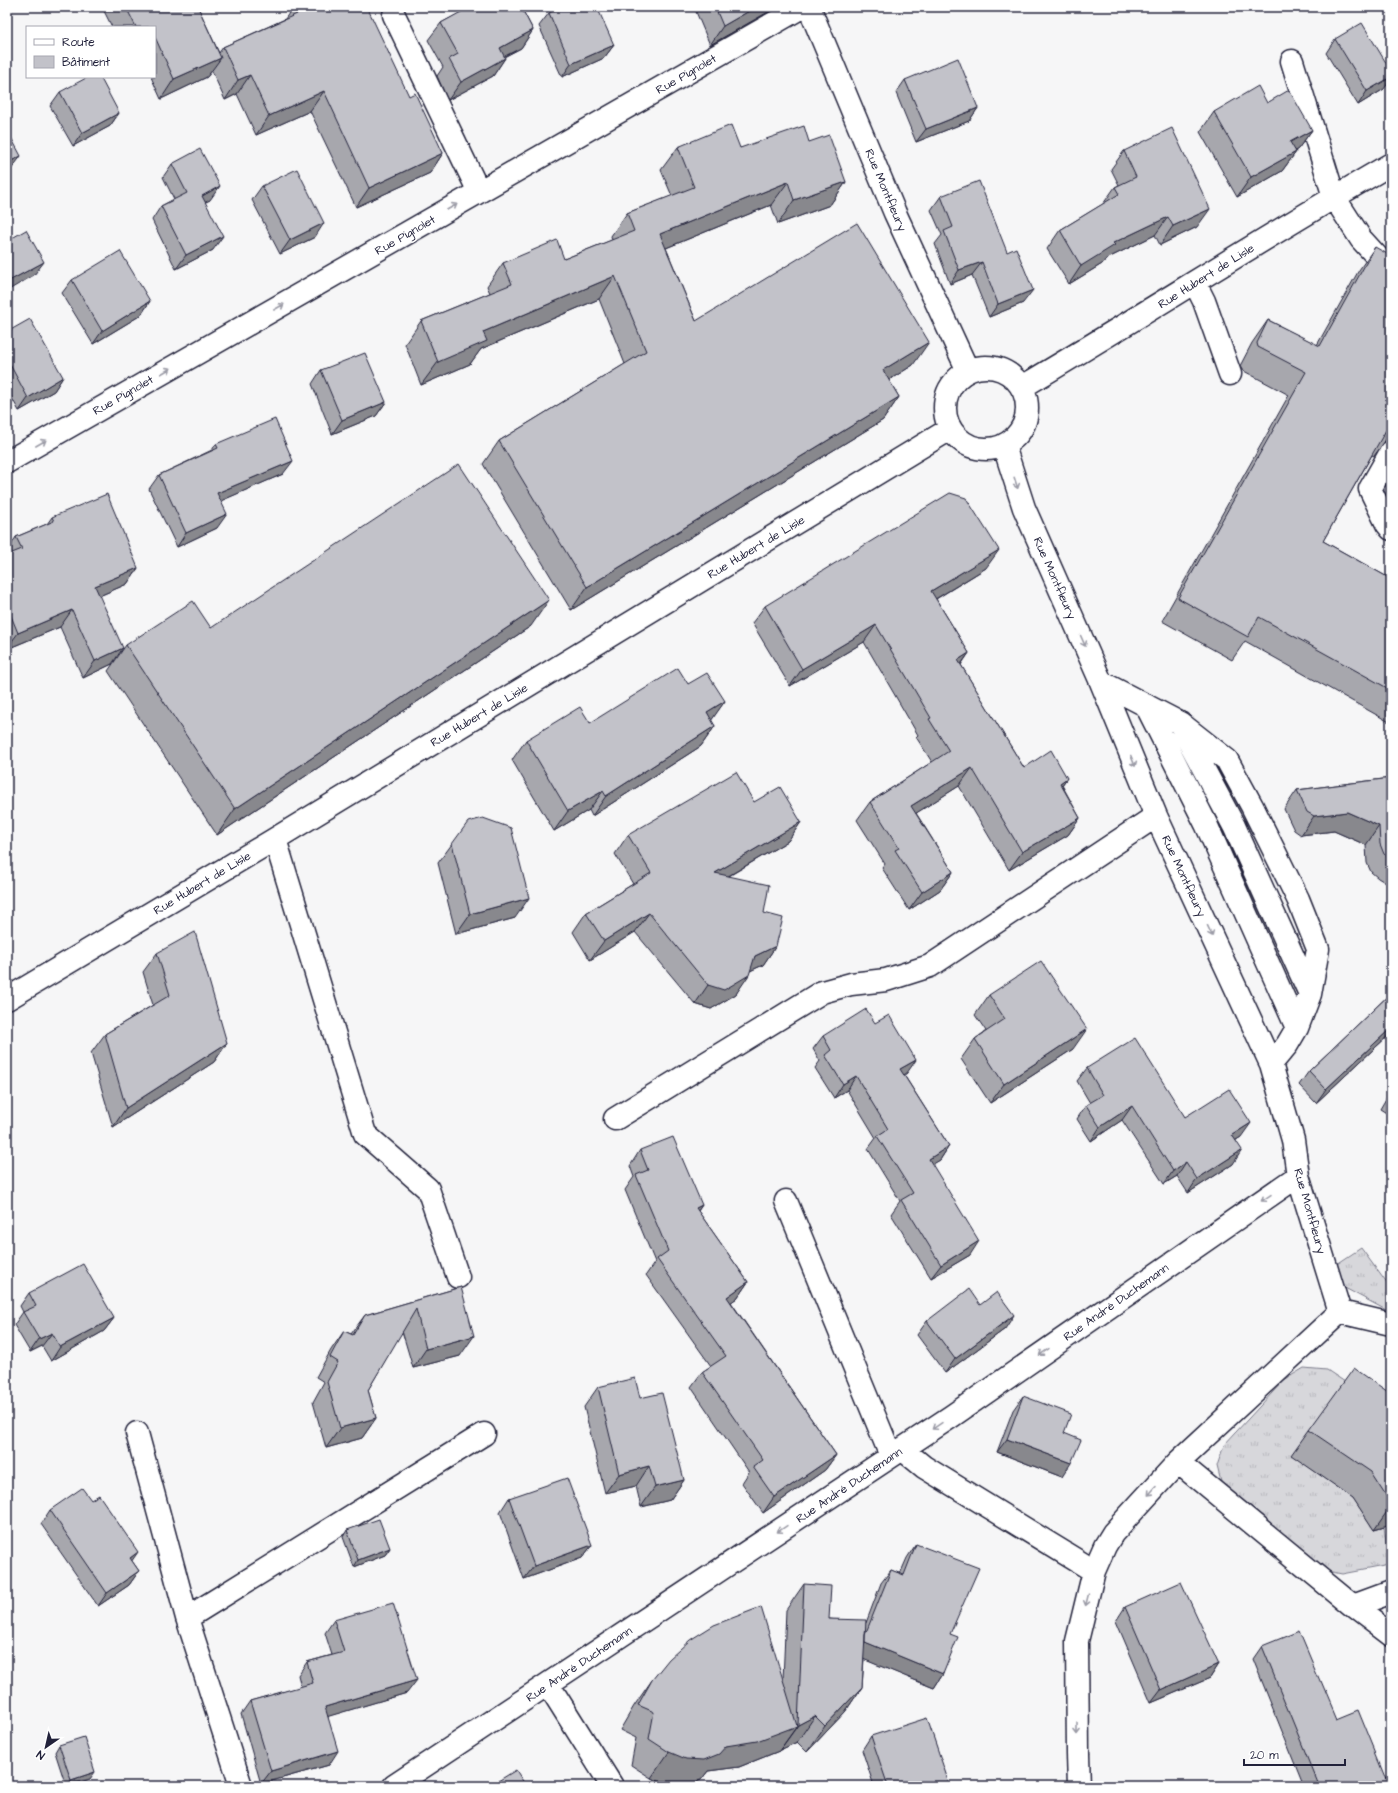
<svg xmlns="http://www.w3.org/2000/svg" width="1398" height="1793" font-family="'Architects Daughter',sans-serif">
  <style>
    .grass { fill: url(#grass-tufts); stroke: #7c7c8b }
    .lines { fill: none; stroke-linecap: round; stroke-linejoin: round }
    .minor-casing { stroke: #22223b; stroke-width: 25 }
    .minor { stroke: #fff; stroke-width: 22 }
    .wall { fill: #a7a7ad; stroke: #22223b }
    .shaded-wall { fill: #88888d; stroke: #22223b }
    .building { fill: #c2c2c9; stroke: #22223b }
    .oneway { stroke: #9c9ca7 }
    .labels { text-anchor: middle; stroke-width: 3; stroke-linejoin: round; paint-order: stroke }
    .street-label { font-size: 12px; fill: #22223b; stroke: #fff }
  </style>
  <defs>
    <pattern id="grass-tufts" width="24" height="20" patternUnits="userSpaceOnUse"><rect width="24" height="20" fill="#d7d7db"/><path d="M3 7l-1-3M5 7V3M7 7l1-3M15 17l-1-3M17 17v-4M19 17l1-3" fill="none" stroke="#b8b8bd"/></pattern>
  </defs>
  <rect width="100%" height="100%" fill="#f6f6f7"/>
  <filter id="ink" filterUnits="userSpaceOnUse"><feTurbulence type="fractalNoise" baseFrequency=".025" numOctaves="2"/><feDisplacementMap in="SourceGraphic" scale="8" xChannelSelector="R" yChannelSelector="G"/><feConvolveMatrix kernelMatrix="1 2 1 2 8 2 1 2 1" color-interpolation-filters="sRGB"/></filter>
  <g filter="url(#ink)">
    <path class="grass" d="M1361 1248 1391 1289V1310L1388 1311 1343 1287 1337 1264Z
      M1304 1368 1327 1370 1345 1382 1292 1455 1353 1498 1374 1530 1384 1527 1389 1565 1342 1574 1327 1571 1237 1501 1221 1482 1217 1466 1224 1445 1284 1380Z"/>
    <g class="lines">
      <g class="minor-casing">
        <path id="minor" d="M809 7 895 213 968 371
          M394 15 479 192
          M1292 61 1334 197 1361 239 1382 262 1391 268
          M1195 283 1204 301 1230 374
          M945 408a41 41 0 1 1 82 0a41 41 0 1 1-82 0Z
          M1022 387C1145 314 1266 236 1391 164
          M1004 446 1024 508 1101 682 1156 816 1271 1064 1293 1140 1298 1176 1340 1312
          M1391 452 1370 489 1387 524 1391 529
          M7 462 802 7
          M1101 682 1180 723 1227 760 1252 806 1298 899 1318 949 1310 994 1297 1028 1287 1045 1271 1064
          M1146 705 1206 824 1297 1028
          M1183 730 1234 826 1310 994
          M275 839 365 1134 428 1189 458 1277
          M7 999 275 839 950 429
          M615 1119 822 992 851 984 886 980 930 966 1156 816
          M786 1201 891 1456
          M1340 1312 1391 1324
          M137 1433 187 1618 241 1786
          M902 1449 924 1467 1094 1571
          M1178 1462 1353 1606 1391 1635
          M1353 1606 1391 1592
          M187 1618 484 1434
          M548 1684 612 1786
          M394 1786 952 1416 1298 1176
          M1079 1786 1078 1754 1077 1641 1094 1571 1105 1546 1113 1533 1178 1462 1340 1312"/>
      </g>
      <use href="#minor" class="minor"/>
    </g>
    <path class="wall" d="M102 7H198L219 53 223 47 285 19 293 7 409 96 443 153 430 173 356 207 310 111 256 135 237 94 225 100 212 71 207 77 161 99 151 77H155V27H112Z
      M457 7H521L533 30 521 48 504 57 505 58 493 76 448 100 437 76 443 67 428 40 441 23 460 13Z
      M694 7H777L710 45Z
      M549 13 614 45 604 58 562 77 539 26Z
      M1335 39 1384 89 1358 105 1326 53Z
      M905 80 978 108 969 121 916 142 896 93Z
      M60 92 119 113 110 126 73 146 50 106Z
      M1267 103 1312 130 1298 149 1295 151 1296 152 1282 171 1237 197 1200 132 1214 112Z
      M809 142 846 182 830 205 778 224 771 205 666 248 696 321 913 365 889 380 899 397 883 420 571 610 483 464 499 441 625 364 599 299 481 349 470 364 421 385 405 344 421 321 490 293 487 286 503 263 564 259 612 240 611 236 627 213 672 196 661 170 678 147 740 148Z
      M1124 151 1197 227 1160 245 1155 235 1106 259 1102 264 1069 284 1047 249 1060 230 1103 204 1115 187 1119 185 1111 169Z
      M172 164 210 200 205 202 213 250 176 269 152 220 161 206 174 199 163 177Z
      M262 186 315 237 280 254 252 200Z
      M941 196 1007 252 1023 303 989 317 972 275 950 284 935 244 942 235 931 210Z
      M1375 247 1391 440 1385 441 1374 456 1372 455 1323 541 1391 579V723L1245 641 1232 660 1162 621 1289 395 1242 370 1240 366 1252 343 1268 320 1317 345 1359 270Z
      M72 280 150 301 141 315 93 344 62 293Z
      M7 332 63 377 54 391 19 411 7 389Z
      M321 370 386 402 376 416 332 434 312 384Z
      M216 444 283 474 220 501 217 528 177 547 149 489 159 475 212 450Z
      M52 517 138 568 127 584 99 596 112 664 83 678 60 627 7 649V551L16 537 47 524Z
      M986 568 936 599 969 653 961 665 1024 768 1067 778 1062 785 1080 818 1068 835 1009 870 959 786 916 813 953 872 940 890 909 910 882 868 885 864 857 820 870 802 932 762 916 737 918 735 864 642 790 686 752 623 765 606Z
      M531 626 217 835 108 671 126 645 211 628Z
      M688 684 725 701 711 720 715 726 701 746 592 816 589 810 554 831 512 760 526 740 590 723Z
      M1391 778V886L1378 878 1371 872 1367 863 1366 845 1334 831 1301 835 1294 830 1284 809 1297 790Z
      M754 802 801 822 788 841 729 876 764 913 776 946 763 965 750 971 736 994 711 1009 695 1004 635 932 590 960 573 932 586 913 633 884 615 854 628 835Z
      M452 844 515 918 456 934 438 863Z
      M157 953 227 1043 214 1062 113 1127 91 1053 105 1034 153 1005 143 972Z
      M1391 993V1033L1316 1103 1299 1085 1309 1071Z
      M989 995 1073 1049 990 1103 961 1059 975 1039 986 1031 975 1015Z
      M823 1036 907 1073 904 1075 949 1146 940 1160 932 1164 970 1255 931 1278 891 1214 900 1201 868 1149 876 1138 847 1090 834 1098 815 1068 820 1061 813 1049Z
      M1087 1068 1185 1117 1241 1137 1236 1140 1233 1164 1188 1193 1177 1176 1164 1184 1122 1120 1091 1141 1077 1119 1086 1105 1090 1103 1077 1081Z
      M1391 1090V1116L1380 1109Z
      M640 1150 702 1205 698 1211 748 1282 737 1298 731 1302 836 1455 825 1470 763 1513 742 1483 749 1472 691 1387 702 1372 711 1366 646 1275 655 1262 625 1190 634 1177 630 1166Z
      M461 1287 460 1356 413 1368 402 1331 368 1390 376 1418 362 1438 326 1448 313 1402 324 1382 316 1377 331 1350 344 1331 351 1334 365 1315Z
      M29 1293 114 1318 104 1331 51 1361 42 1346 30 1352 14 1325 23 1312 20 1306Z
      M980 1305 1005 1329 945 1373 917 1335 927 1321Z
      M598 1387 640 1398 684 1480 670 1500 641 1507 636 1486 605 1493 584 1407Z
      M1391 1394V1525L1374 1530 1353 1498 1291 1455 1309 1430Z
      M1023 1396 1064 1433 1062 1477 997 1452 1013 1410Z
      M509 1498 592 1545 582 1558 524 1579 500 1512Z
      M50 1510 132 1561 139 1571 129 1585 98 1606 41 1524Z
      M347 1530 390 1548 385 1555 354 1567 343 1537Z
      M916 1544 950 1634 943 1674 934 1688 864 1659 862 1687 845 1712 807 1752 797 1742 780 1750 779 1751 739 1767 708 1771 701 1780 686 1786 668 1785 651 1778 631 1765 636 1738 620 1730 634 1706 652 1680H783L786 1610 804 1584 829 1619 866 1623 881 1583 891 1570 900 1574 907 1558Z
      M1125 1607 1219 1664 1210 1678 1151 1703 1116 1621Z
      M334 1620 407 1693 328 1716 329 1765 261 1784 241 1714 250 1701 301 1687 298 1675 307 1662 332 1655 325 1633Z
      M1262 1646 1336 1719 1389 1786H1304L1253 1659Z
      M871 1736 950 1786H874L862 1750Z
      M59 1745 90 1779 66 1786 55 1752Z"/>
    <path class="shaded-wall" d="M756 7H777L710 45 723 26Z
      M533 30 521 48 487 65 500 48Z
      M614 45 604 58 562 77 571 64Z
      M221 58 207 77 161 99 174 79Z
      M505 58 493 76 448 100 461 82Z
      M250 75 237 94 225 100 238 80Z
      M1391 77V79L1384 89 1358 105 1367 91Z
      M324 91 310 111 256 135 269 116Z
      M978 108 969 121 916 142 926 129Z
      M119 113 110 126 73 146 82 133Z
      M1312 130 1298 149 1277 162 1290 142Z
      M1296 152 1282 171 1237 197 1251 177Z
      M443 153 430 173 356 207 369 188Z
      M21 156 10 171 7 173V163Z
      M788 182 771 205 644 257 660 234Z
      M846 182 830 205 778 224 794 200Z
      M220 186 210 200 192 209 202 196Z
      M1210 209 1197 227 1160 245 1173 226Z
      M1168 217 1155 235 1106 259 1102 264 1069 284 1081 266 1113 243Z
      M324 223 315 237 280 254 290 240Z
      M223 236 213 250 176 269 186 255Z
      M44 262 34 275 7 291V282Z
      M982 262 972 275 950 284 959 270Z
      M615 276 599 299 481 349 470 364 421 385 438 362 483 332Z
      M1033 290 1023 303 989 317 998 304Z
      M150 301 141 315 93 344 102 331Z
      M929 342 913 365 867 394 883 370Z
      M63 377 54 391 19 411 28 398Z
      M899 397 883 420 571 610 587 587Z
      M386 402 376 416 332 434 342 420Z
      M1391 432V440L1385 441 1390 433Z
      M293 461 283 474 207 507 217 493Z
      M227 514 217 528 177 547 186 533Z
      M999 550 986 568 919 609 931 591Z
      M138 568 127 584 83 603 95 586Z
      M549 600 531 626 217 835 235 809Z
      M72 610 60 627 7 649V648L18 633Z
      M11 616 7 621V618Z
      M876 625 864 642 790 686 802 669Z
      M123 648 112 664 83 678 95 661Z
      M969 653 956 671 958 660Z
      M725 701 711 721 707 712Z
      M715 726 701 746 592 816 606 796Z
      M972 768 959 786 899 824 911 806Z
      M1067 778 1054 796 1060 783Z
      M603 791 589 810 554 831 568 811Z
      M1347 812 1379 826 1366 845 1334 831 1301 835 1314 816Z
      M1080 818 1068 835 1009 870 1022 852Z
      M801 822 788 841 701 892 715 873Z
      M953 872 940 890 909 910 922 892Z
      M529 898 515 918 456 934 470 914Z
      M649 913 635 932 590 960 604 941Z
      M776 946 763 965 741 975 755 956Z
      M749 975 736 994 711 1009 695 1004 708 985Z
      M1391 1028V1033L1316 1103 1326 1089Z
      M1087 1029 1073 1049 990 1103 1004 1084Z
      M227 1043 214 1062 113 1127 126 1108Z
      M916 1060 907 1073 891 1083 900 1069Z
      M856 1076 847 1090 834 1098 843 1084Z
      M1132 1106 1122 1120 1091 1141 1100 1127Z
      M1251 1123 1241 1137 1223 1148 1232 1135Z
      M949 1146 940 1160 920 1172 929 1159Z
      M1242 1150 1233 1164 1188 1193 1197 1179Z
      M1186 1162 1177 1176 1164 1184 1173 1171Z
      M702 1205 691 1221 696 1208Z
      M979 1241 970 1255 931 1278 941 1265Z
      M748 1282 737 1298 716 1313 727 1297Z
      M1014 1315 1005 1329 945 1373 955 1359Z
      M114 1318 104 1331 51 1361 60 1347Z
      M52 1333 42 1346 30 1352 39 1339Z
      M474 1336 460 1356 413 1368 426 1349Z
      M376 1418 362 1438 326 1448 340 1428Z
      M1007 1439 1071 1463 1062 1477 997 1452Z
      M836 1455 825 1470 763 1513 774 1497Z
      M649 1466 636 1486 605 1493 619 1474Z
      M684 1480 670 1500 641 1507 655 1487Z
      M1391 1506V1525L1374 1530Z
      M592 1545 582 1558 524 1579 534 1566Z
      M390 1548 385 1555 354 1567 358 1560Z
      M138 1552 129 1565 130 1558Z
      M139 1571 129 1585 98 1606 107 1593Z
      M863 1641 943 1674 934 1688 853 1655Z
      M1219 1664 1210 1678 1151 1703 1161 1690Z
      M417 1680 407 1693 316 1720 325 1707Z
      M862 1687 845 1712 807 1752 825 1726Z
      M815 1716 797 1742 780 1750 798 1725Z
      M797 1726 779 1751 739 1767 708 1771 701 1780 686 1786 668 1785 651 1778 669 1752 726 1746Z
      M338 1751 329 1765 261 1784 271 1771Z
      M95 1772 90 1779 66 1786 71 1780Z"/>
    <path class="building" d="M126 7H198L221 58 174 79 155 37V27H136Z
      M293 7H367L409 96 415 93 443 153 369 188 324 91 269 116 250 75 238 80 223 47 297 14Z
      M470 7H521L533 30 500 48 505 58 461 82 449 59 458 54 441 23Z
      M561 7H597L614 45 571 64 549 13Z
      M715 7H756L723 26Z
      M1362 23 1391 71V77L1367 91 1335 39Z
      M958 58 978 108 926 129 905 80Z
      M88 77H100L119 113 82 133 60 92Z
      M1258 86 1267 103 1289 90 1312 130 1290 142 1296 152 1251 177 1214 112Z
      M731 125 740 148 804 126 809 142 829 135 846 182 794 200 788 182 660 234 696 321 857 223 929 342 883 370 899 397 587 587 499 441 646 351 615 276 483 332 487 341 438 362 421 321 512 284 503 263 557 240 564 259 634 231 627 213 694 187 678 147Z
      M1172 128 1210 209 1173 226 1168 217 1113 243 1115 245 1081 266 1060 230 1119 194 1115 187 1136 177 1124 151Z
      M7 130 21 156 7 163Z
      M200 149 220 186 202 196 223 236 186 255 161 206 187 193 172 164Z
      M297 169 324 223 290 240 262 186Z
      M979 181 1007 252 1016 248 1033 290 998 304 982 262 959 270 944 231 953 227 941 196Z
      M26 230 44 262 7 282V241Z
      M1375 247 1391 256V432L1390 433 1386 430 1323 541 1391 579V690L1259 617 1248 637 1178 598 1306 372 1258 347 1257 343 1268 320 1320 346Z
      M120 251 150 301 102 331 72 280Z
      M30 319 63 377 28 398 7 359V332Z
      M365 353 386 402 342 420 321 370Z
      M275 419 293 461 217 493 227 514 186 533 159 475 218 448 216 444Z
      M459 464 549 600 235 809 126 645 193 601 211 628Z
      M950 493 966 498 999 550 931 591 969 653 958 660 1024 768 1051 750 1067 778 1060 783 1080 818 1022 852 972 768 911 806 953 872 922 892 895 850 899 848 870 802 949 751 929 719 931 718 876 625 802 669 765 606Z
      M107 494 138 568 95 586 123 648 95 661 72 610 18 633 11 616 7 618V555L22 549 16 537 54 521 52 517Z
      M678 668 688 684 707 673 725 701 707 712 715 726 606 796 603 791 568 811 526 740 580 707 590 723Z
      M736 772 754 802 780 787 801 822 715 873 769 885 764 913 783 918 776 946 755 956 749 975 724 990 708 985 649 913 604 941 586 913 651 873 628 835Z
      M1391 778V860L1384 854 1380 844 1379 826 1347 812 1314 816 1307 812 1297 790Z
      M483 818 511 828 529 898 470 914 452 844 468 822Z
      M195 932 227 1043 126 1108 105 1034 170 995 157 953Z
      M1041 961 1087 1029 1004 1084 975 1039 1005 1019 989 995Z
      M1391 993V1028L1326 1089 1309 1071Z
      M866 1009 875 1023 889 1015 916 1060 900 1069 949 1146 929 1159 979 1241 941 1265 901 1200 913 1193 877 1136 888 1129 856 1076 843 1084 825 1055 831 1050 823 1036Z
      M1135 1038 1185 1117 1229 1089 1251 1123 1232 1135 1242 1150 1197 1179 1186 1162 1173 1171 1132 1106 1100 1127 1086 1105 1103 1095 1087 1068Z
      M673 1137 702 1205 696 1208 748 1282 727 1297 836 1455 774 1497 753 1467 763 1460 702 1372 726 1356 657 1259 668 1251 636 1175 648 1170 640 1150Z
      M83 1264 114 1318 60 1347 52 1333 39 1339 23 1312 36 1306 29 1293Z
      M461 1287 474 1336 426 1349 416 1309 368 1390 376 1418 340 1428 327 1382 338 1362 330 1357 344 1331 353 1335 365 1315Z
      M969 1289 980 1305 997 1292 1014 1315 955 1359 927 1321Z
      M1354 1368 1391 1394V1503L1371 1472 1309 1430Z
      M635 1378 640 1398 662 1393 684 1480 655 1487 649 1466 619 1474 598 1387Z
      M1023 1396 1071 1414 1064 1433 1081 1440 1071 1463 1007 1439Z
      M567 1478 592 1545 534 1566 509 1498Z
      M82 1488 91 1500 99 1495 138 1552 130 1558 139 1571 107 1593 50 1510Z
      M379 1519 390 1548 358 1560 347 1530Z
      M916 1544 979 1568 950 1634 958 1637 943 1674 865 1642V1635L891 1570 904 1575Z
      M1181 1582 1219 1664 1161 1690 1125 1607Z
      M804 1584 831 1586 829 1619 866 1620 862 1687 825 1726 815 1716 798 1725Z
      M393 1603 417 1680 325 1707 338 1751 271 1771 250 1701 313 1683 307 1662 344 1652 334 1620Z
      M761 1607 797 1726 757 1741 726 1746 719 1754 704 1760 686 1759 669 1752 649 1739 654 1712 638 1705 652 1680 669 1659 690 1640 714 1625Z
      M1299 1631 1336 1719 1358 1710 1389 1786H1319L1262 1646Z
      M927 1718 950 1786H888L871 1736Z
      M84 1737 95 1772 71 1780 59 1745Z
      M516 1770 526 1786H490Z"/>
    <defs><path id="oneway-shaft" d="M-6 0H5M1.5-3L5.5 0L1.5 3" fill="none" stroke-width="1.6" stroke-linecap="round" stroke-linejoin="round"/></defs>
    <g class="oneway">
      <use href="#oneway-shaft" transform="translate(452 207) rotate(-30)"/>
      <use href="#oneway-shaft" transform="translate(279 307) rotate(-30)"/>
      <use href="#oneway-shaft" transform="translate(166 371) rotate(-30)"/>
      <use href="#oneway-shaft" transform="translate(41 443) rotate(-30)"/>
      <use href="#oneway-shaft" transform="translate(1016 483) rotate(72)"/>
      <use href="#oneway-shaft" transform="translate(1083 641) rotate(66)"/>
      <use href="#oneway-shaft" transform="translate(1133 761) rotate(68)"/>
      <use href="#oneway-shaft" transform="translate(1210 931) rotate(65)"/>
      <use href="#oneway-shaft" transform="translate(1266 1198) rotate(146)"/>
      <use href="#oneway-shaft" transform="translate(1044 1352) rotate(145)"/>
      <use href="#oneway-shaft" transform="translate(937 1426) rotate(146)"/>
      <use href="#oneway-shaft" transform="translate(1152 1491) rotate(132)"/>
      <use href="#oneway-shaft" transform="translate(782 1529) rotate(146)"/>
      <use href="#oneway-shaft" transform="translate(1087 1600) rotate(104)"/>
      <use href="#oneway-shaft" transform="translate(1077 1729) rotate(90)"/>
    </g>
  </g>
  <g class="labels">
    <g class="street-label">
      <text transform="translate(686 74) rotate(-30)" y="4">Rue Pignolet</text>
      <text transform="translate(886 190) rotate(67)" y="4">Rue Montfleury</text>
      <text transform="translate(405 235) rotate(-30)" y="4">Rue Pignolet</text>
      <text transform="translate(1206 276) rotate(-32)" y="4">Rue Hubert de Lisle</text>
      <text transform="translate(123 395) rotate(-30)" y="4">Rue Pignolet</text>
      <text transform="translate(756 547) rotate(-31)" y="4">Rue Hubert de Lisle</text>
      <text transform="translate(1055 578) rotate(66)" y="4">Rue Montfleury</text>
      <text transform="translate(479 715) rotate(-31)" y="4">Rue Hubert de Lisle</text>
      <text transform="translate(1184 876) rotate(65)" y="4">Rue Montfleury</text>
      <text transform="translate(202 883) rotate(-31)" y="4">Rue Hubert de Lisle</text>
      <text transform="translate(1310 1211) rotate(74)" y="4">Rue Montfleury</text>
      <text transform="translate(1116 1302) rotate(-35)" y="4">Rue André Duchemann</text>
      <text transform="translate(849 1485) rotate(-34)" y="4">Rue André Duchemann</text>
      <text transform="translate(579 1664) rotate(-34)" y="4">Rue André Duchemann</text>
    </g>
  </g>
  <rect width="1398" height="1793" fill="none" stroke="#fff" stroke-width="24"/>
  <rect x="12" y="12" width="1374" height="1769" fill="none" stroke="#22223b" stroke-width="1.5" filter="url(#ink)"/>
  <rect x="26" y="26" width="130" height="52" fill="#ffffff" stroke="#a7a7b1"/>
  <rect x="34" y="39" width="20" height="6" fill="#ffffff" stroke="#a7a7b1"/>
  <text x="62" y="46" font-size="12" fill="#22223b">Route</text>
  <rect x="34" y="56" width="20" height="12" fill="#c2c2c9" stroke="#a7a7b1"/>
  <text x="62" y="66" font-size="12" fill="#22223b">Bâtiment</text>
  <g transform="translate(46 1747) rotate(214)" stroke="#ffffff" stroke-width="3" paint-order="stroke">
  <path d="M0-3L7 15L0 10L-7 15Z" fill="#22223b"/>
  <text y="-6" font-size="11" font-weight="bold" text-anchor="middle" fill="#22223b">N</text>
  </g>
  <path d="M1244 1759v6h101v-6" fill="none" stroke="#22223b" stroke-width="2"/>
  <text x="1250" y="1759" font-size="12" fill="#22223b" stroke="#ffffff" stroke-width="3" paint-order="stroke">20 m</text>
</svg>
